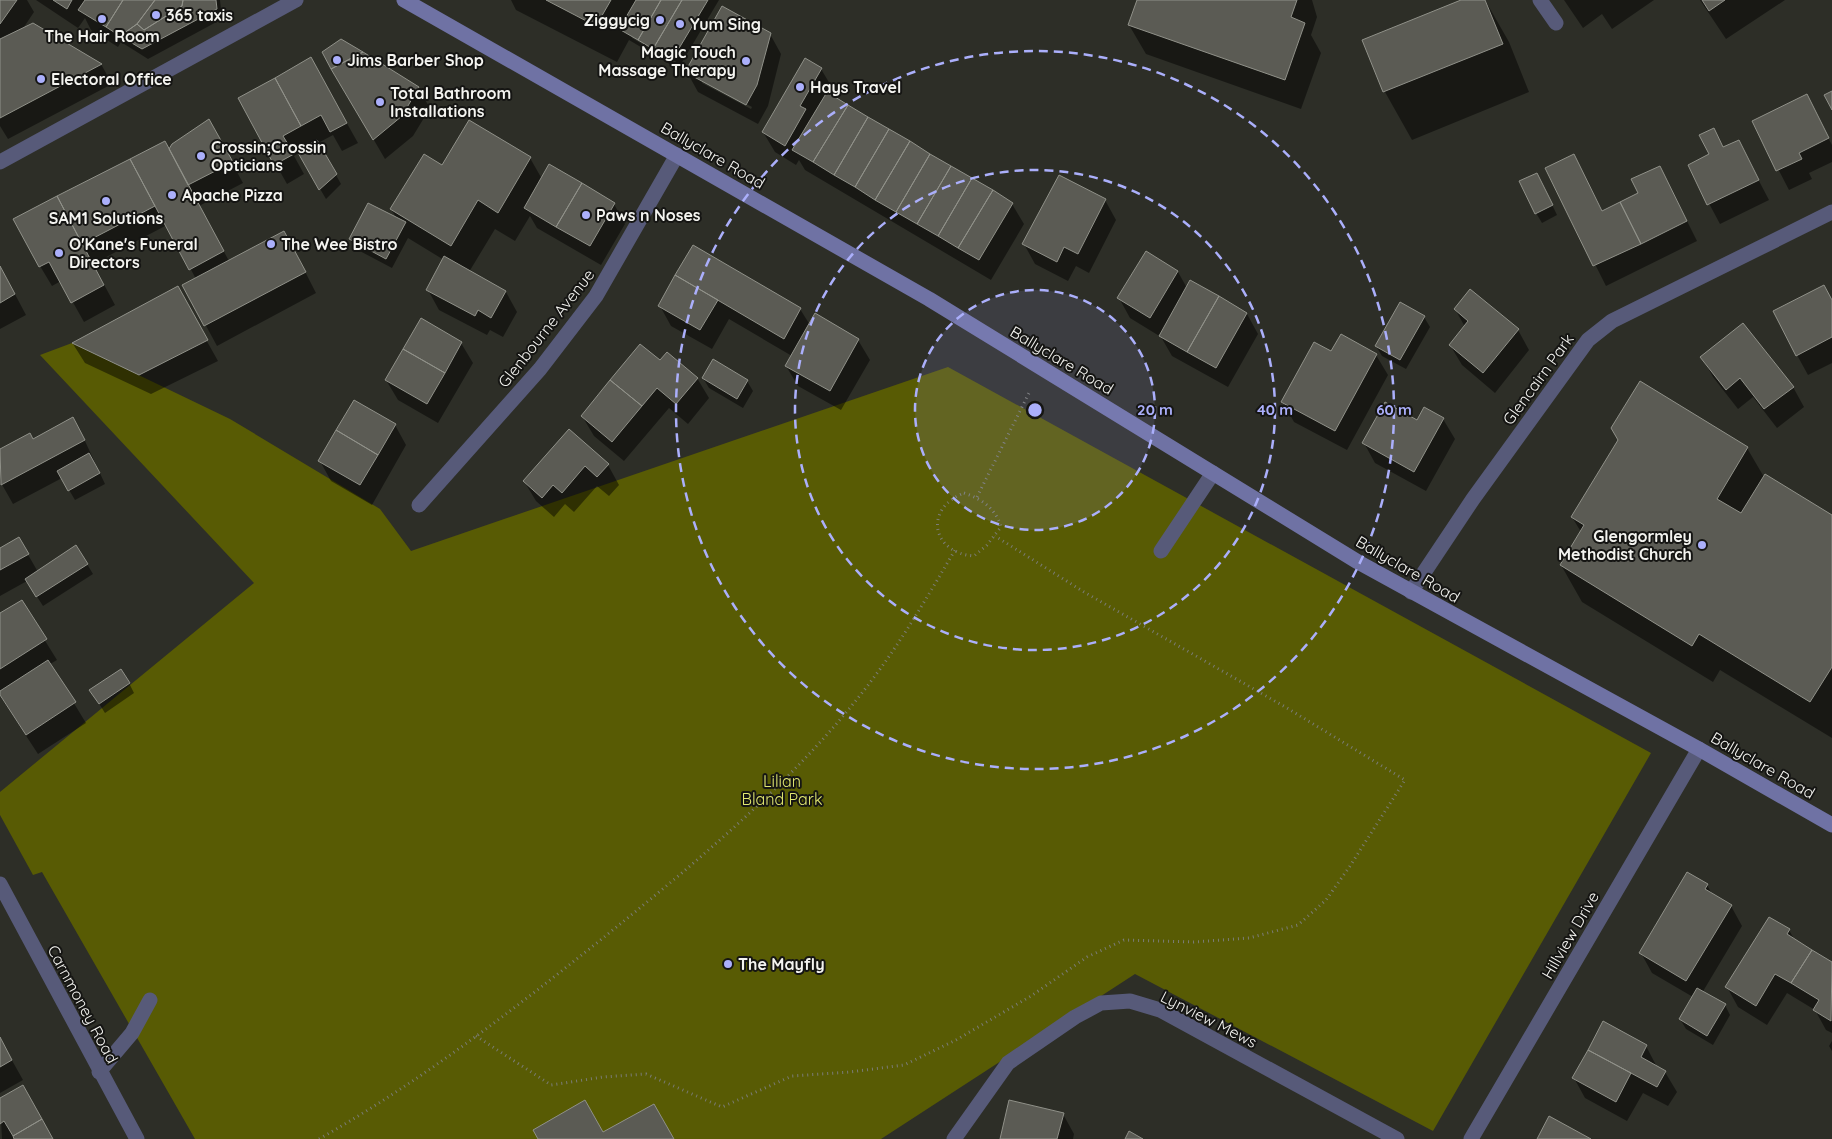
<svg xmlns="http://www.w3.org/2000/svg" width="1832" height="1139" font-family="Quicksand,sans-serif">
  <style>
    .green { fill: #585b04 }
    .shadow { fill: #0007; fill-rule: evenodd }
    .building { fill: #5b5b54; stroke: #909189 }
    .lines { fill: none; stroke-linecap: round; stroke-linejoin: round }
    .path { stroke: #7b7c76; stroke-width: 3; stroke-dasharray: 1 4; stroke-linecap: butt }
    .service { stroke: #575a79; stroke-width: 15 }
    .minor { stroke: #575a79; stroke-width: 15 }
    .tertiary { stroke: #575a79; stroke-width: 15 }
    .secondary { stroke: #6f72a4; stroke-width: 15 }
    .ring { fill: none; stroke: #abaffb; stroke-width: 2.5; stroke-dasharray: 9 6 }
    .poi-dot { fill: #abaffb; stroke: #151513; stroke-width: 2 }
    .labels { text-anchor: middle; stroke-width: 4; stroke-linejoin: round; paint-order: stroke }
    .poi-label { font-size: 16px; font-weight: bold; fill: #f4f4f0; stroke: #151513; text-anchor: start }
    .street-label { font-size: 16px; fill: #f4f4f0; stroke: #151513 }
    .park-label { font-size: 16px; fill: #e3e972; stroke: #151513 }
    .centre { fill: #abaffb; stroke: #151513; stroke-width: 2.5 }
    .ring-label { font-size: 15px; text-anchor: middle; font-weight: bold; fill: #abaffb; stroke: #151513; stroke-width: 4; stroke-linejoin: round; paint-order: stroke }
  </style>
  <rect width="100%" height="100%" fill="#2d2e27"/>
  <path class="green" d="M72 343 230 419 380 509 411 551 948 367 1651 753 1433 1131 1135 974 881 1139H195L42 872 33 875 0 815V792L254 583 40 355Z"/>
  <path class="shadow" d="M0 0H27L34 12 22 30 101 64 112 84 8 139 0 126Z
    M36 0H220L222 19 148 59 121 42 118 47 91 30 85 18 78 28Z
    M511 0H719L678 69 629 40 617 62 516 10ZM632 35 678 63 677 65 632 38Z
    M1138 0H1312L1317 17 1311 35 1321 53 1301 109 1146 54 1129 25Z
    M1464 0H1485L1509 42 1529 92 1412 140 1385 92 1364 41Z
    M1564 0H1654L1612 29 1602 14 1583 28Z
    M1700 0H1785L1726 39Z
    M770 34 781 54 768 106 758 124 698 92 687 72ZM702 80 752 107 751 109 702 83Z
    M362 53 418 88 430 108 413 136 385 159 333 70Z
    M806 60 821 69 833 89 829 95 1012 204 1024 224 991 280 805 170 799 160 796 165 775 152 763 132Z
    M322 79 358 143 342 151 333 135 318 143 341 184 326 199 299 153 294 156 304 174 287 184 239 98Z
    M1806 96 1832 145V162L1809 173 1812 179 1789 190 1754 122Z
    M470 122 530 158 542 179 614 204 625 224 601 265 537 228 530 216 515 241 495 229 469 272 506 292 517 312 503 337 490 330 487 335 439 310 428 290 444 260 408 238 392 268 356 249 350 239 397 219 391 209 442 166Z
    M1713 129 1724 148 1738 141 1769 200 1720 224 1689 166 1711 155Z
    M220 141 243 183 199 206 229 261 295 252 316 293 217 346 184 285 196 279 167 225 93 264 115 305 84 322 61 281 52 286 40 266 169 152Z
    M1574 156 1603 212 1640 194 1660 167 1697 241 1606 286 1547 169Z
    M1542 184 1557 215 1542 223 1536 213Z
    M1105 200 1116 220 1089 273 1076 266 1068 281 1035 264 1024 244Z
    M694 247 800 309 810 325 815 315 858 340 870 360 841 410 798 386 786 366 792 356 729 319 712 349 671 326 660 306Z
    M0 266 26 315 0 329Z
    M1178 272 1187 288 1247 314 1258 334 1228 387 1172 356 1161 337 1130 318 1119 298Z
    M177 288 218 361 151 394 85 363 73 344Z
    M1832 301V363L1808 375 1797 355Z
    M1455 309 1518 330 1529 350 1495 393 1462 365 1450 345 1465 327Z
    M1424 317 1430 327 1406 369 1382 356 1376 346Z
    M421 320 461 343 473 363 438 423 398 400 386 380Z
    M1331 353 1376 355 1388 375 1347 450 1294 422 1283 402Z
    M1702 357 1793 387 1804 407 1777 428 1753 397 1738 409 1713 377Z
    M713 361 747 381 753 391 743 408 709 388 703 378Z
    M660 362 697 378 709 398 688 424 669 408 624 461 594 436 582 416Z
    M1443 419 1455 439 1426 491 1375 463 1364 443 1418 422Z
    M395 425 406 445 372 505 331 481 320 461Z
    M569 431 608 465 619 485 609 496 597 486 574 512 565 504 554 517 536 501 524 481Z
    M30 434 33 440 84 439 105 484 75 500 62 478 13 504 0 481V450Z
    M1747 448 1764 477 1832 516V738L1720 670 1713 682 1582 602 1561 565 1581 532 1572 517Z
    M19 539 38 572 87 564 93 574 43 606 27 581 0 596V549Z
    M21 602 57 660 50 664 86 723 38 754 0 696V615Z
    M129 683 134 693 105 713 91 691Z
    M1707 885 1713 896 1731 906 1742 926 1702 993 1725 1005 1730 1015 1713 1045 1686 1029 1680 1019 1693 997 1652 973 1641 953Z
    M1789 930 1795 941 1832 963V1033L1826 1030 1815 1010 1787 993 1767 1025 1738 1007 1727 987Z
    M0 1039 23 1080 0 1093Z
    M1832 1041V1051L1829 1046Z
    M1646 1046 1657 1067 1665 1072 1677 1092 1668 1106 1643 1093 1627 1121 1585 1098 1574 1078Z
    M0 1100 52 1139H2Z
    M1063 1114 1074 1134 1073 1139H1001Z"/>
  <path class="building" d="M0 0H17L0 24Z
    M53 0H72L67 9Z
    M85 0H123L106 27 78 10Z
    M123 0H155L137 24 120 36 106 27Z
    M155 0H183L182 6 144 30 137 24Z
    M183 0H216L217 9 142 49 120 36 137 24 144 30 182 6Z
    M546 0H611L596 26Z
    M636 0H661L638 40 619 29Z
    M661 0H682L653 49 638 40Z
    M682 0H708L672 60 653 49Z
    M1137 0H1297L1291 17 1305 23 1285 80 1128 25Z
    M1461 0H1485L1503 44 1383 92 1362 40Z
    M1702 0H1725L1709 11Z
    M722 6 771 33 757 85 746 105 685 72Z
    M33 23 102 64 0 118V39Z
    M341 39 363 52 331 69 322 52Z
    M363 52 419 87 402 116 373 140 331 69Z
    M311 57 347 123 330 132 321 115 301 126 275 78Z
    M805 58 822 68 800 106 806 109 785 146 762 132Z
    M275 78 301 126 283 136 294 154 274 165 238 98Z
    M1832 91V110L1824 95Z
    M827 92 848 105 813 162 792 150Z
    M1807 94 1829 138 1799 153 1802 159 1776 171 1752 121Z
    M848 105 868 117 834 175 813 162Z
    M868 117 889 129 855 187 834 175Z
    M209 119 233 162 188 185 169 149 172 144Z
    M469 120 531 157 498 213 478 200 451 246 390 209 424 154 442 165Z
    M1714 128 1723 147 1739 140 1759 180 1707 205 1688 165 1709 154 1699 135Z
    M889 129 910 141 875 200 855 187Z
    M317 140 337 174 319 190 297 151Z
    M165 141 224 251 189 270 130 159Z
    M910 141 930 154 896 212 875 200Z
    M930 154 951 166 917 224 896 212Z
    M1574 154 1602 211 1620 202 1641 244 1593 266 1545 168Z
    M130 159 155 206 82 244 57 196Z
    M549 164 582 183 556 227 524 208Z
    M951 166 972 178 938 236 917 224Z
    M1660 166 1687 221 1641 244 1620 202 1638 193 1631 179Z
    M1537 173 1553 205 1535 214 1519 181Z
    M1059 175 1106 199 1078 254 1064 247 1057 262 1022 244Z
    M972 178 993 190 958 248 938 236Z
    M582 183 615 203 590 246 556 227Z
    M993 190 1013 203 979 260 958 248Z
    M57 196 104 285 71 303 49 262 39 267 13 219Z
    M368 203 406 222 386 259 349 239Z
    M284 231 306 272 204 326 182 285Z
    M693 245 801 308 784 339 675 275Z
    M1146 251 1178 271 1150 318 1117 298Z
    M444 256 506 291 491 318 478 310 475 316 426 290Z
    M0 266 15 294 0 303Z
    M675 275 718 300 700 330 658 306Z
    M1190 280 1219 296 1187 352 1159 336Z
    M1824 285 1832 300V337L1796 356 1773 311Z
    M178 286 208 340 139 375 72 343Z
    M1470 289 1519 329 1483 373 1449 345 1468 321 1454 309Z
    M1219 296 1247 313 1216 368 1187 352Z
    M1400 302 1425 316 1400 360 1375 346Z
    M815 313 859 339 830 391 785 366Z
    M421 318 462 342 445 373 403 349Z
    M1743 323 1794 387 1764 409 1740 378 1726 390 1700 357Z
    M1341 334 1377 354 1335 431 1281 402 1314 342 1331 351Z
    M640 344 660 360 667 352 698 378 676 404 657 388 642 406 610 380Z
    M403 349 445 373 427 404 385 380Z
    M713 359 748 380 737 399 702 378Z
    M610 380 642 406 612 442 581 416Z
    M1640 381 1748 447 1717 499 1741 513 1765 474 1832 515V667L1810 702 1699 634 1692 646 1560 565 1584 525 1571 517 1618 440 1611 428Z
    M354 400 396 424 378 455 336 430Z
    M1385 402 1417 420 1424 407 1444 418 1414 472 1362 443Z
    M73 417 85 440 1 485 0 449 30 433 33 439Z
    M569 429 609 464 597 477 585 466 562 493 553 485 542 498 523 481Z
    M336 430 378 455 360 485 318 461Z
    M89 453 100 473 68 491 57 471Z
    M19 537 29 554 0 570V548Z
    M76 545 88 564 36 597 25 579Z
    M22 600 47 639 0 669V613Z
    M48 660 76 702 26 735 0 695V691Z
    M121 669 130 683 99 704 89 690Z
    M1687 872 1708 884 1705 889 1732 905 1686 981 1639 953Z
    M1769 917 1790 929 1787 934 1812 950 1791 983 1775 974 1756 1006 1725 987Z
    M1812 950 1832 962 1831 1021 1813 1010 1819 1000 1791 983Z
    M1697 988 1726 1004 1707 1036 1679 1019Z
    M1603 1021 1647 1045 1641 1057 1666 1071 1657 1087 1588 1050Z
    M0 1037 12 1060 0 1067Z
    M1588 1050 1631 1073 1616 1102 1572 1078Z
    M23 1085 42 1119 13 1136 4 1121 0 1124V1098Z
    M585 1100 603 1132 654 1104 674 1139H538L533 1130Z
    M1009 1100 1064 1113 1057 1139H1000Z
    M1549 1116 1591 1139H1537Z
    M42 1119 53 1139H14L13 1136Z
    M1129 1131 1143 1139H1125Z"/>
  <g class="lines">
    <path class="path" d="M964 493C982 499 996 509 1001 527L987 545 974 556C932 553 923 509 964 493Z
      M977 497 1029 393
      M476 1036 551 1085 603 1077 646 1074 722 1107 792 1076 850 1072 904 1065 956 1040 1031 996 1087 957 1124 940 1194 942 1249 938 1298 925 1326 900 1350 866 1405 780 1287 708 1084 592 995 536
      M319 1139C420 1082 512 1011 603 938 699 860 797 779 872 680 903 639 929 594 955 550"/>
    <path class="service" d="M1540 0 1556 23
      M1161 551 1213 473
      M99 1072 132 1033 150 1000"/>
    <path class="minor" d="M0 162 296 0
      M419 505 540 369 596 296 677 155
      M1411 592 1473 499 1588 340 1612 321 1832 212
      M954 1139 1008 1063 1075 1017 1101 1003 1130 1001 1160 1010 1397 1139
      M1471 1139 1699 749"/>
    <path class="tertiary" d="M0 884 137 1139"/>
    <path class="secondary" d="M404 0 929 299 1358 562 1699 749 1832 825"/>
  </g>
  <circle cx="1035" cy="410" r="120" fill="#abaffb" fill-opacity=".12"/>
  <g class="ring">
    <circle cx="1035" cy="410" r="120"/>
    <circle cx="1035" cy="410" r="240"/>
    <circle cx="1035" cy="410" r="359"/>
  </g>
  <g class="poi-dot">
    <circle cx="156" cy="15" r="5"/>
    <circle cx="102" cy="19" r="5"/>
    <circle cx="660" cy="20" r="5"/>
    <circle cx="680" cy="24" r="5"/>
    <circle cx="337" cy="60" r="5"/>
    <circle cx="746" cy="61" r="5"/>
    <circle cx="41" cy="79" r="5"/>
    <circle cx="800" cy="87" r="5"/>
    <circle cx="380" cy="102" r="5"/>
    <circle cx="201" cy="156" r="5"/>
    <circle cx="172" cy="195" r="5"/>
    <circle cx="106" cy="201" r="5"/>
    <circle cx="586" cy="215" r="5"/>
    <circle cx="271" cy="244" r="5"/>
    <circle cx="59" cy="253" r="5"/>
    <circle cx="1702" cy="545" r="5"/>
    <circle cx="728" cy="964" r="5"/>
  </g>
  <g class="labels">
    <g class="poi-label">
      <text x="166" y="21">365 taxis</text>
      <text x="650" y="26" text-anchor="end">Ziggycig</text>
      <text x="690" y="30">Yum Sing</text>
      <text x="102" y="42" text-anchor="middle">The Hair Room</text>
      <text x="736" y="58" text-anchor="end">Magic Touch<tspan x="736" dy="18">Massage Therapy</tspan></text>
      <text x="347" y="66">Jims Barber Shop</text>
      <text x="51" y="85">Electoral Office</text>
      <text x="810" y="93">Hays Travel</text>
      <text x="390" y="99">Total Bathroom<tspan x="390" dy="18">Installations</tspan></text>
      <text x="211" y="153">Crossin;Crossin<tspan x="211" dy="18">Opticians</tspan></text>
      <text x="182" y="201">Apache Pizza</text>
      <text x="596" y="221">Paws n Noses</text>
      <text x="106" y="224" text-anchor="middle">SAM1 Solutions</text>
      <text x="69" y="250">O'Kane's Funeral<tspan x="69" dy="18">Directors</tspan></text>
      <text x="281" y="250">The Wee Bistro</text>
      <text x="1692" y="542" text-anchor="end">Glengormley<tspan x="1692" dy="18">Methodist Church</tspan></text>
      <text x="738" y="970">The Mayfly</text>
    </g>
    <g class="street-label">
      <text transform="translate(713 155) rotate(30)" y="6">Ballyclare Road</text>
      <text transform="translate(546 328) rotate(-52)" y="6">Glenbourne Avenue</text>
      <text transform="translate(1062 360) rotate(31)" y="6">Ballyclare Road</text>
      <text transform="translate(1538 379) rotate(-54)" y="6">Glencairn Park</text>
      <text transform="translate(1408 569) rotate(30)" y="6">Ballyclare Road</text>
      <text transform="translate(1763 765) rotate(30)" y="6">Ballyclare Road</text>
      <text transform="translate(1570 935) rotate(-60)" y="6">Hillview Drive</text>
      <text transform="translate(83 1004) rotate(62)" y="6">Carnmoney Road</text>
      <text transform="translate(1209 1019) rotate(27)" y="6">Lynview Mews</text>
    </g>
    <g class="park-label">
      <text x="782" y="787">Lilian<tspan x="782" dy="18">Bland Park</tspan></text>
    </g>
  </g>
  <circle cx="1035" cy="410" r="8" class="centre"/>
  <g class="ring-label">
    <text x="1155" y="415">20 m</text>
    <text x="1275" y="415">40 m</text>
    <text x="1394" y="415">60 m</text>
  </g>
</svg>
